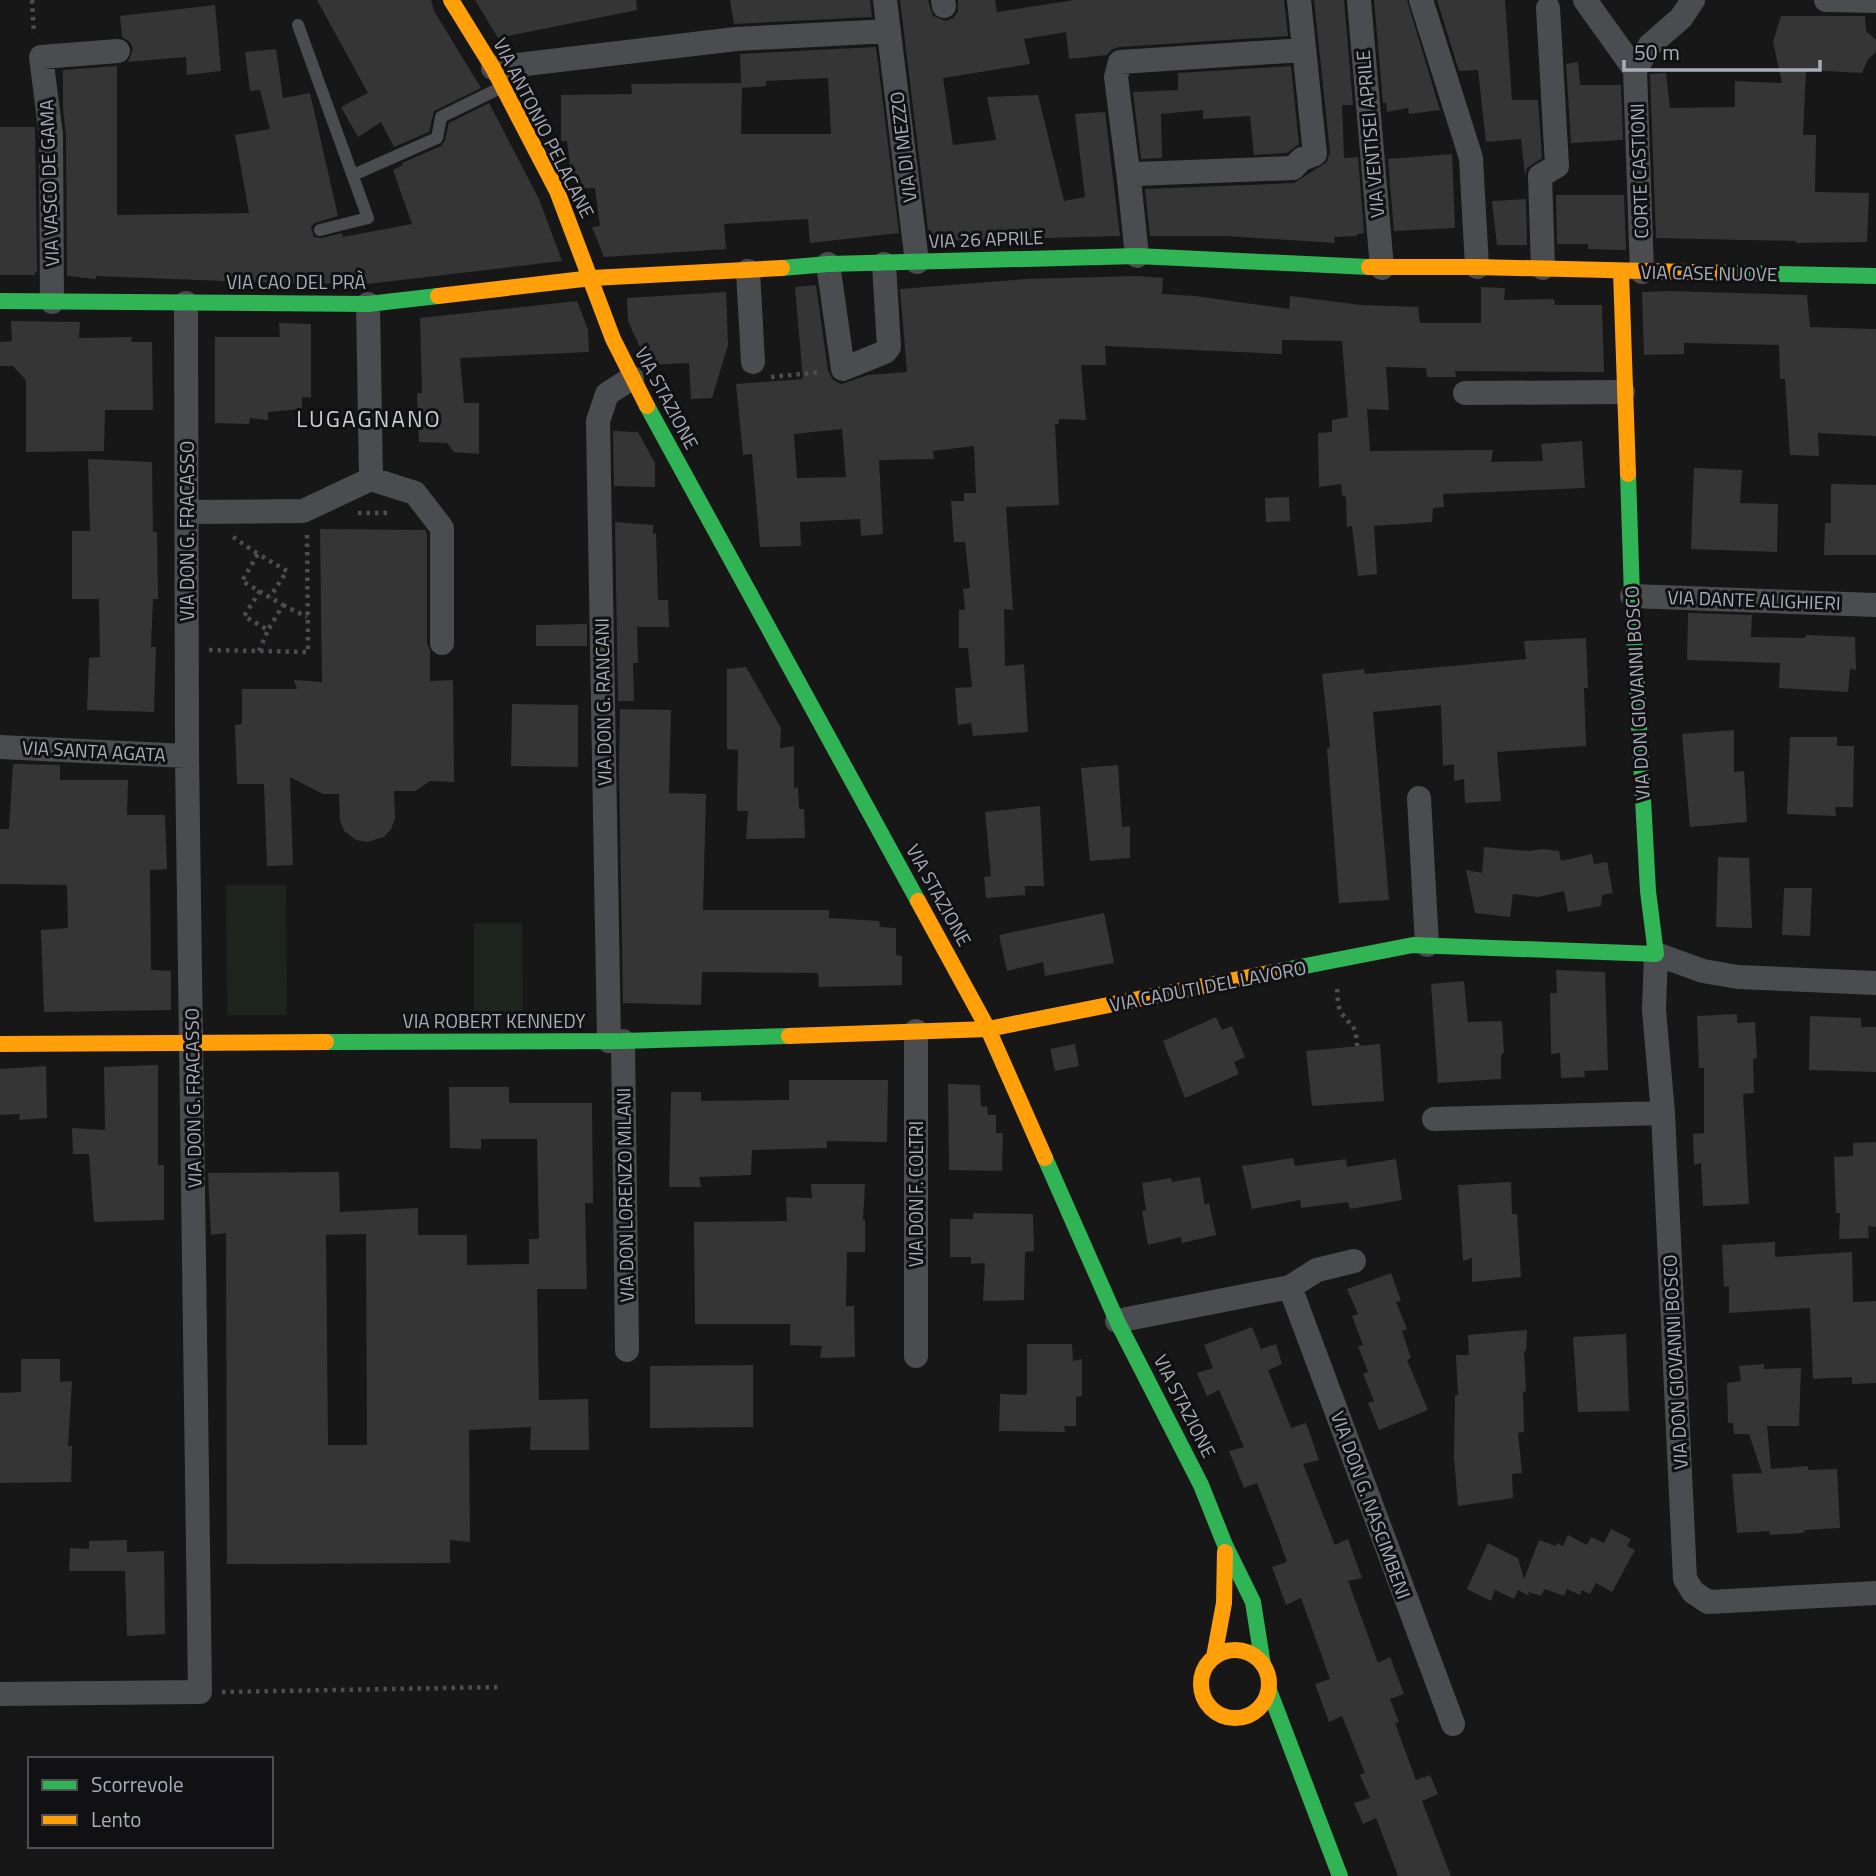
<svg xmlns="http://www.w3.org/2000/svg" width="1876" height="1876" font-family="'Titillium Web',sans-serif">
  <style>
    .green { fill: #1d241e }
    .building { fill: #353536; fill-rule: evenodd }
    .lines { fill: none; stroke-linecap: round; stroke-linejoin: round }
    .path { stroke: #4d4e52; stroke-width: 4.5; stroke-dasharray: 3.5 5; stroke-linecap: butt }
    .lane { stroke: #4b4c50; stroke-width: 12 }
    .street { stroke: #4b4c50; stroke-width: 24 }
    .fast { stroke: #30b455; stroke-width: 16 }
    .slow { stroke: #ff9f0a; stroke-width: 16 }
    .labels { text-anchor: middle; stroke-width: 6; stroke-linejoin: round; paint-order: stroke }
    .street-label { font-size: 19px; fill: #a8adb8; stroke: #111113 }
    .quarter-label { font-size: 23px; letter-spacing: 2px; fill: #c9ccd4; stroke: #111113 }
  </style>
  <rect width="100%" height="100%" fill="#171717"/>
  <path class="green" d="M226 885H286L287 1015H227Z
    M474 923H522L523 1014H474Z"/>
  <path class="building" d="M317 0H431L434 11 481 88 434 111 429 132 394 147 381 122 358 137 341 107 368 93Z
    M475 0H636L637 10 498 38Z
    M730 0H870L872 17 734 24Z
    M900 0H928L933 16 946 21 953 18 958 12V0H995L997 12 1075 0H1284L1288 36 1119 47 1111 50 1107 55 1069 59 1066 32 1024 39 1030 64 943 78 953 145 996 140 987 97 1038 95 1064 201 1085 197 1075 114 1105 112 1120 236 933 241 931 230H928Z
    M1314 0H1344L1353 105H1342L1344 158 1358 157 1364 233 1357 234V236L1334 237 1335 243 1225 236H1150L1145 189 1294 183 1327 162 1330 152Z
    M1374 0H1407L1440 110 1409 114 1408 108 1387 112 1386 103H1383Z
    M1437 0H1505L1512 100H1538L1542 158 1527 168 1525 175 1521 139 1486 142 1478 70 1459 71Z
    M215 5 221 71 187 75 186 57 128 62 133 49 130 42 122 37 120 16Z
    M1781 16H1865L1866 31 1876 40V52L1868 59 1862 73 1806 70 1803 135H1816L1815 192 1869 193 1867 242 1796 243V241L1656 238 1650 74 1666 73 1670 108 1735 107V81L1782 83 1773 42Z
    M876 47 899 233 810 243 808 219 724 224 726 249 604 257 592 227 600 226 595 188 578 189 571 174 567 141H561V95L632 94 631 84 741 83 740 54ZM828 78 831 134H741L742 88 766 86V81Z
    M276 49 283 98 310 93 338 216 314 223 311 228 314 237 322 238 342 233 343 237 412 224 393 170 403 165 402 163 441 146 445 140 449 123 489 103 539 199 562 261 367 284 278 283 96 276V279L67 276 66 135 63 109V70L117 66V215L249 213 235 135 270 129 260 90 250 91 245 52Z
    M1578 62 1580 85H1621L1623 140 1571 143 1566 64Z
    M1291 66 1299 144 1287 153 1254 155 1250 116 1203 119V110L1161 114 1162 158 1141 159 1133 92 1178 90V73Z
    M0 127H35L37 272H35V275H0Z
    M1452 154 1455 228 1394 231 1388 159Z
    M1556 195H1624L1626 250 1588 249V244H1557Z
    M1526 199 1527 245H1497L1492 201Z
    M1137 276 1163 278 1162 294 1195 296 1289 309 1290 296 1361 305 1418 307 1420 323H1481V287L1505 288 1504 300 1554 299 1555 305H1602L1604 372 1455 371 1456 377H1427L1426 368 1386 367 1389 410 1367 409 1370 451 1493 450 1491 462 1543 461 1541 444 1582 441 1585 488 1443 494 1444 507 1433 508 1432 522 1374 526 1377 574 1358 576 1352 526 1347 527 1346 497 1342 495 1341 484 1319 487 1318 433 1332 432V420L1348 417 1342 341 1282 340V354L1105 346 1106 365H1081L1086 420 1059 419V424H1055L1059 505 1006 507 1013 610 1004 609 1005 666 1024 664 1028 732 973 736 971 723 958 725 955 688 972 687 968 648H959V610H965L963 589 970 588 965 542H954L951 501H964V493H976L974 446 933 451 934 459 879 460 883 534 861 536 860 519 800 522 801 546 760 547 752 454 743 455 736 384 803 379 795 287 816 285 828 371 833 380 841 384 868 375 907 372 900 289 1026 279ZM842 429 846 477 797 478 794 434Z
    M1668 291 1807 295 1810 327 1876 329V436L1818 433 1819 456 1790 455 1785 379H1780L1779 345 1684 343V354L1644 355 1642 292Z
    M726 292 728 345 712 398 691 399 689 363 648 365 628 321 627 298Z
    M577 301 588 330 589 352 460 358 464 403H479V454L454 452 447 443 419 442 417 393H422L420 318Z
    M11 321 80 322 79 338 132 337 131 342H152L153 410H105L104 451 26 452V380L13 366H0V342L12 341Z
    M279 323 311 324V398L302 397V409L268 412V420L250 418 249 424 215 423V337H280Z
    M613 431 638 432 655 463V487L614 486Z
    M88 459 152 462 153 532H157L158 599H153L151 647H156L154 712 87 710 89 658 100 657 99 599H72V531H90Z
    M1694 468 1742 470 1740 503 1778 504 1777 552 1691 549Z
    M1831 484 1876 485V555H1824L1825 523H1831Z
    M1289 497 1290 521 1266 522 1265 498Z
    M615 522 653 525V534L656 533 658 600H668L669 627H637L638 663H633L634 701H618Z
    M320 529 425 530 427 533V643L430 651V681L453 680 454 782 430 781 415 791H394L395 819 391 829 384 837 367 842 356 840 344 831 340 820 339 794H323L290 777 293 865 267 866 264 784H237L235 725 242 724V689H297L294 680 322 682Z
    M1688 613 1752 615 1751 637 1805 638 1806 635 1855 637 1856 670 1850 669 1848 692 1779 688 1780 663 1687 660Z
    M587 624V646H536V625Z
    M1586 638 1588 688H1584L1586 746 1497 752 1501 801 1465 803 1464 779 1454 781V764L1443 766 1441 705 1373 712 1389 900 1339 903 1327 748 1330 747 1322 674 1364 669 1365 674 1526 659 1524 641Z
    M746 667 781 728 780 748 794 746V788L798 787 799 809H804L805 838 746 839 748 811H737L738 750 727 749V669Z
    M512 704 578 705V767L511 766Z
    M620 709 671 710 669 793 706 794 703 910H829V918L879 921 880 927 896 928V955L902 956V985L819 987 818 973 702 972 701 1005 623 1003 619 765Z
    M1734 730V772L1744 771 1747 822 1690 827 1682 734Z
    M1790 737H1837V746H1854L1853 807H1835L1836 816 1787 814Z
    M13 764 60 765V780H128L127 815H165L167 869 150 870 151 970 171 971V1010L44 1012 41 930 68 928 67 885 0 884V829H9Z
    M1118 765 1122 827 1130 826V858L1090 861 1081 768Z
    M1040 806 1044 886H1025V895L986 898 984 877 991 876 985 812Z
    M1484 847 1529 851 1543 849 1559 851 1561 861 1592 854 1594 864 1607 862 1613 893 1602 895 1601 906 1568 912 1564 891 1538 897 1513 894 1510 917 1475 913 1466 870 1482 873Z
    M1718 857 1749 858 1752 928 1716 927Z
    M1784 888H1812L1810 936 1782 935Z
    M1104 913 1114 963 1045 976 1043 962 1007 971 999 935Z
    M1556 970 1605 972 1608 1070 1584 1071 1585 1077 1561 1078 1560 1053 1551 1054 1550 993H1557Z
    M1464 981 1468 1022 1502 1021 1504 1052 1501 1055V1079L1438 1083 1431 984Z
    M1737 1014V1023L1755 1022 1757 1058 1753 1059 1754 1093 1743 1094 1749 1204 1703 1206 1701 1163 1694 1165 1693 1134 1704 1133V1068H1699L1697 1016Z
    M1810 1016 1861 1018V1027H1876V1072L1809 1070Z
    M1216 1017 1222 1030 1232 1026 1245 1057 1234 1062 1239 1074 1185 1098 1163 1041Z
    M1075 1044 1079 1066 1055 1071 1050 1049Z
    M1380 1044 1384 1101 1312 1106 1306 1051Z
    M158 1065V1165H164V1220L94 1222 89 1154H73L72 1128 105 1130 104 1067Z
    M46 1066 47 1118 19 1120 20 1114 0 1115V1069Z
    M789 1080H888L887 1142 827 1141V1148L752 1150 751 1175 699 1177 701 1187H669L671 1092H701V1101L789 1100Z
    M948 1084 980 1085 981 1107 987 1106 988 1115H996V1133H1003L1002 1171 949 1170Z
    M449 1087H509V1103H592L593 1203H585L587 1289H537L539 1400 588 1399 589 1450H530L531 1427 469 1430 470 1542 450 1540V1563L227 1564 226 1233 211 1235 208 1173 339 1172 340 1212 418 1208V1235H467V1265L529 1264V1239H539L537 1139H481V1149L450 1148ZM366 1234 367 1445H328L326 1235Z
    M1876 1142V1227L1868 1226 1869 1238 1839 1239 1840 1213H1836L1834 1157 1853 1156V1143Z
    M1293 1158 1295 1166 1346 1159 1347 1167 1396 1159 1402 1200 1350 1209 1348 1202 1301 1208 1300 1200 1252 1209 1242 1166Z
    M1200 1177 1205 1205 1209 1203 1216 1235 1182 1243 1181 1237 1148 1245 1142 1211 1146 1210 1142 1183 1171 1178 1172 1182Z
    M1511 1182 1512 1214H1517L1521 1277 1472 1282V1258L1463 1261 1458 1185Z
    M811 1184H865L863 1220H865V1252H847L846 1306H854L855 1357 820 1358 822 1346 790 1345V1324H695L694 1222 787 1221 786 1197 812 1198Z
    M973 1213 1033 1214 1034 1251 1025 1252 1024 1300 983 1301 985 1263 971 1264V1257H950V1219H973Z
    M1775 1242V1257L1852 1252 1853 1302 1876 1301V1383L1852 1384V1377L1813 1379 1810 1308 1729 1313V1286L1724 1287 1722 1245Z
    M1391 1273 1401 1301 1396 1302 1407 1329 1402 1331 1411 1358 1407 1360 1428 1410 1379 1430 1368 1403 1374 1401 1363 1374 1368 1372 1358 1346 1363 1345 1352 1316 1358 1314 1347 1289Z
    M1252 1327 1261 1349 1276 1344 1282 1364 1268 1370 1291 1428 1306 1423 1319 1460 1303 1464 1335 1545 1348 1539 1362 1578 1348 1581 1378 1663 1390 1657 1404 1694 1390 1699 1399 1722 1395 1723 1416 1780 1430 1775 1438 1794 1422 1801 1451 1876H1398L1376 1818 1363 1824 1354 1803 1370 1798 1360 1775 1365 1773 1342 1716 1329 1722 1315 1684 1330 1679 1301 1598 1286 1605 1272 1567 1287 1562 1279 1539 1257 1483 1244 1488 1229 1451 1244 1447 1219 1390 1207 1396 1197 1373 1213 1368 1204 1345Z
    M1527 1330 1526 1351H1524L1526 1391 1523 1392 1524 1432 1518 1433 1522 1473 1512 1474 1513 1498 1458 1506 1454 1458 1455 1395H1458L1456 1355H1469L1468 1335Z
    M1626 1334 1629 1411 1578 1412 1573 1337Z
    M1027 1344H1072L1073 1361 1082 1359V1396L1076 1397V1426H1064L1065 1432 999 1431 1000 1394 1027 1395Z
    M21 1359H60V1382L72 1381 68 1446H72L71 1482 0 1483V1393L21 1392Z
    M1764 1364V1369L1801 1368 1799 1426H1767L1771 1469 1808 1466V1470L1837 1469 1840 1528 1805 1530 1803 1533 1770 1535 1769 1531 1737 1533 1732 1474 1762 1473 1749 1434H1734L1733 1423H1728L1727 1383 1741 1381 1739 1366Z
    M753 1365V1427L650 1428V1366Z
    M1611 1529 1631 1539 1627 1546 1635 1550 1612 1592 1596 1583 1590 1594 1582 1590 1580 1595 1567 1589 1564 1596 1545 1589 1541 1596 1528 1592 1529 1596 1518 1590 1514 1599 1495 1590 1491 1601 1467 1589 1488 1543 1518 1558 1524 1579 1539 1540 1556 1546 1557 1543 1563 1546 1568 1535 1587 1545 1591 1537 1604 1543Z
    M127 1540V1552L164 1551 165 1634 127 1636 125 1571H69L70 1548 89 1549V1541Z"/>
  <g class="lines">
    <path class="path" d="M32 0 34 34
      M771 377 821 372
      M358 513H391
      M233 537 258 554
      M260 591 244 616 268 630 283 605C269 597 256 589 242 581L258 554 287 571 270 597
      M283 605 307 617
      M209 650 308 652 307 535
      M259 651 268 630
      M1337 989C1338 996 1337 1005 1341 1012 1351 1028 1356 1022 1357 1046
      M222 1692 502 1687"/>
    <path class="lane" d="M298 25 368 218 320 230
      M353 175 437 138 441 117 502 87"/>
    <path class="street" d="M885 0 917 262
      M943 0 944 6
      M1359 0 1382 268
      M1421 0 1471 158 1477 267
      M1585 0 1635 70
      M1826 0 1876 1
      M493 68 736 39 889 31
      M1129 180 1116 77 1120 62 1304 50
      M1137 256 1129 180 1136 174 1293 168 1302 159 1315 154 1299 0
      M828 264 843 369 885 352 889 347 884 264
      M1543 268 1540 176 1557 166 1548 8
      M748 271 753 362
      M1642 272 1635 70 1650 45 1681 18 1693 0
      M52 302 51 135 41 57 118 51
      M1465 393 1623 392
      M371 479 415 493 442 528V643
      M188 512 303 511 371 479 368 304
      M1632 596 1876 605
      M0 747 187 756
      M1419 798 1427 945
      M1876 983 1738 977 1703 971 1656 954 1654 1010 1663 1113 1685 1579 1693 1592 1708 1602 1876 1593
      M916 1031V1356
      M609 1041 598 421 607 394 632 378
      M623 1041 627 1350
      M1434 1119 1663 1113
      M1290 1287 1317 1270 1354 1261
      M1117 1321 1290 1287 1453 1724
      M0 1694 200 1692 187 756 186 303"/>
    <path class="fast" d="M782 268 828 264 1137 256 1369 267
      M1731 273 1876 276
      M0 301 368 304 438 296
      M647 406 918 901
      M1269 973 1413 945 1656 954 1648 891 1632 596 1628 474
      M326 1042 623 1041 789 1036
      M1045 1158 1117 1321 1201 1485 1225 1545 1253 1602 1263 1665
      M1269 1690 1340 1876"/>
    <path class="slow" d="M451 0 493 68 557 191 613 339 647 406
      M1369 267H1477L1731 273
      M1621 272 1628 474
      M438 296 592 278 782 268
      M918 901 988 1029 1045 1158
      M789 1036 988 1029 1269 973
      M0 1044 326 1042
      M1201 1684a34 34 0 1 1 68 0a34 34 0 1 1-68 0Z
      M1214 1657 1224 1603 1225 1552"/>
  </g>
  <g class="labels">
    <g class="street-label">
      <text transform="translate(544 128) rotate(63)" y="7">VIA ANTONIO PELACANE</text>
      <text transform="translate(1370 134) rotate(-95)" y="7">VIA VENTISEI APRILE</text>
      <text transform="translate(903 147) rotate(-97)" y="7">VIA DI MEZZO</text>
      <text transform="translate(1639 171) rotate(-92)" y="7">CORTE CASTIONI</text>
      <text transform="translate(49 183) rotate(-92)" y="7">VIA VASCO DE GAMA</text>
      <text transform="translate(986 239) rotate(-2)" y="7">VIA 26 APRILE</text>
      <text transform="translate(1709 273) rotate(1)" y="7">VIA CASE NUOVE</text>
      <text x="296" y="289">VIA CAO DEL PRÀ</text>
      <text transform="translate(667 398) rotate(62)" y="7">VIA STAZIONE</text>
      <text transform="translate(187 531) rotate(-90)" y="7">VIA DON G. FRACASSO</text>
      <text transform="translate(1754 600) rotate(2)" y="7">VIA DANTE ALIGHIERI</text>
      <text transform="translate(1637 693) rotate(-93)" y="7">VIA DON GIOVANNI BOSCO</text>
      <text transform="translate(603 702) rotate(-91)" y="7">VIA DON G. RANCANI</text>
      <text transform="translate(94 751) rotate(3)" y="7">VIA SANTA AGATA</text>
      <text transform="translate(939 895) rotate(61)" y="7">VIA STAZIONE</text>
      <text transform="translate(1208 986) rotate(-11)" y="7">VIA CADUTI DEL LAVORO</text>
      <text x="494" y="1028">VIA ROBERT KENNEDY</text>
      <text transform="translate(193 1098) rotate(-91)" y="7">VIA DON G. FRACASSO</text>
      <text transform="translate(916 1194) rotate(-90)" y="7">VIA DON F. COLTRI</text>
      <text transform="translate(625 1195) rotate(-91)" y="7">VIA DON LORENZO MILANI</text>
      <text transform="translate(1675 1362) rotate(-93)" y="7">VIA DON GIOVANNI BOSCO</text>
      <text transform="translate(1185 1406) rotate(63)" y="7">VIA STAZIONE</text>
      <text transform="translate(1371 1505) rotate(70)" y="7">VIA DON G. NASCIMBENI</text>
    </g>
    <g class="quarter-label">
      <text x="369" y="427">LUGAGNANO</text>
    </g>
  </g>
  <rect x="28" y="1757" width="245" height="91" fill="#111113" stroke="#4d4f55" stroke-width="2"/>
  <rect x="42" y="1780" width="35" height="10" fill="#30b455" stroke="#4d4f55" stroke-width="2"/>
  <text x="91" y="1792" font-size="21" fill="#a8adb8">Scorrevole</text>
  <rect x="42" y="1815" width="35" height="10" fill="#ff9f0a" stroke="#4d4f55" stroke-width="2"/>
  <text x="91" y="1827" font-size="21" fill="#a8adb8">Lento</text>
  <path d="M1624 60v10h196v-10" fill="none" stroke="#a8adb8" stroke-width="3.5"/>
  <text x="1634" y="60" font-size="21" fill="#a8adb8" stroke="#111113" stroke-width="5" paint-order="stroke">50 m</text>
</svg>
